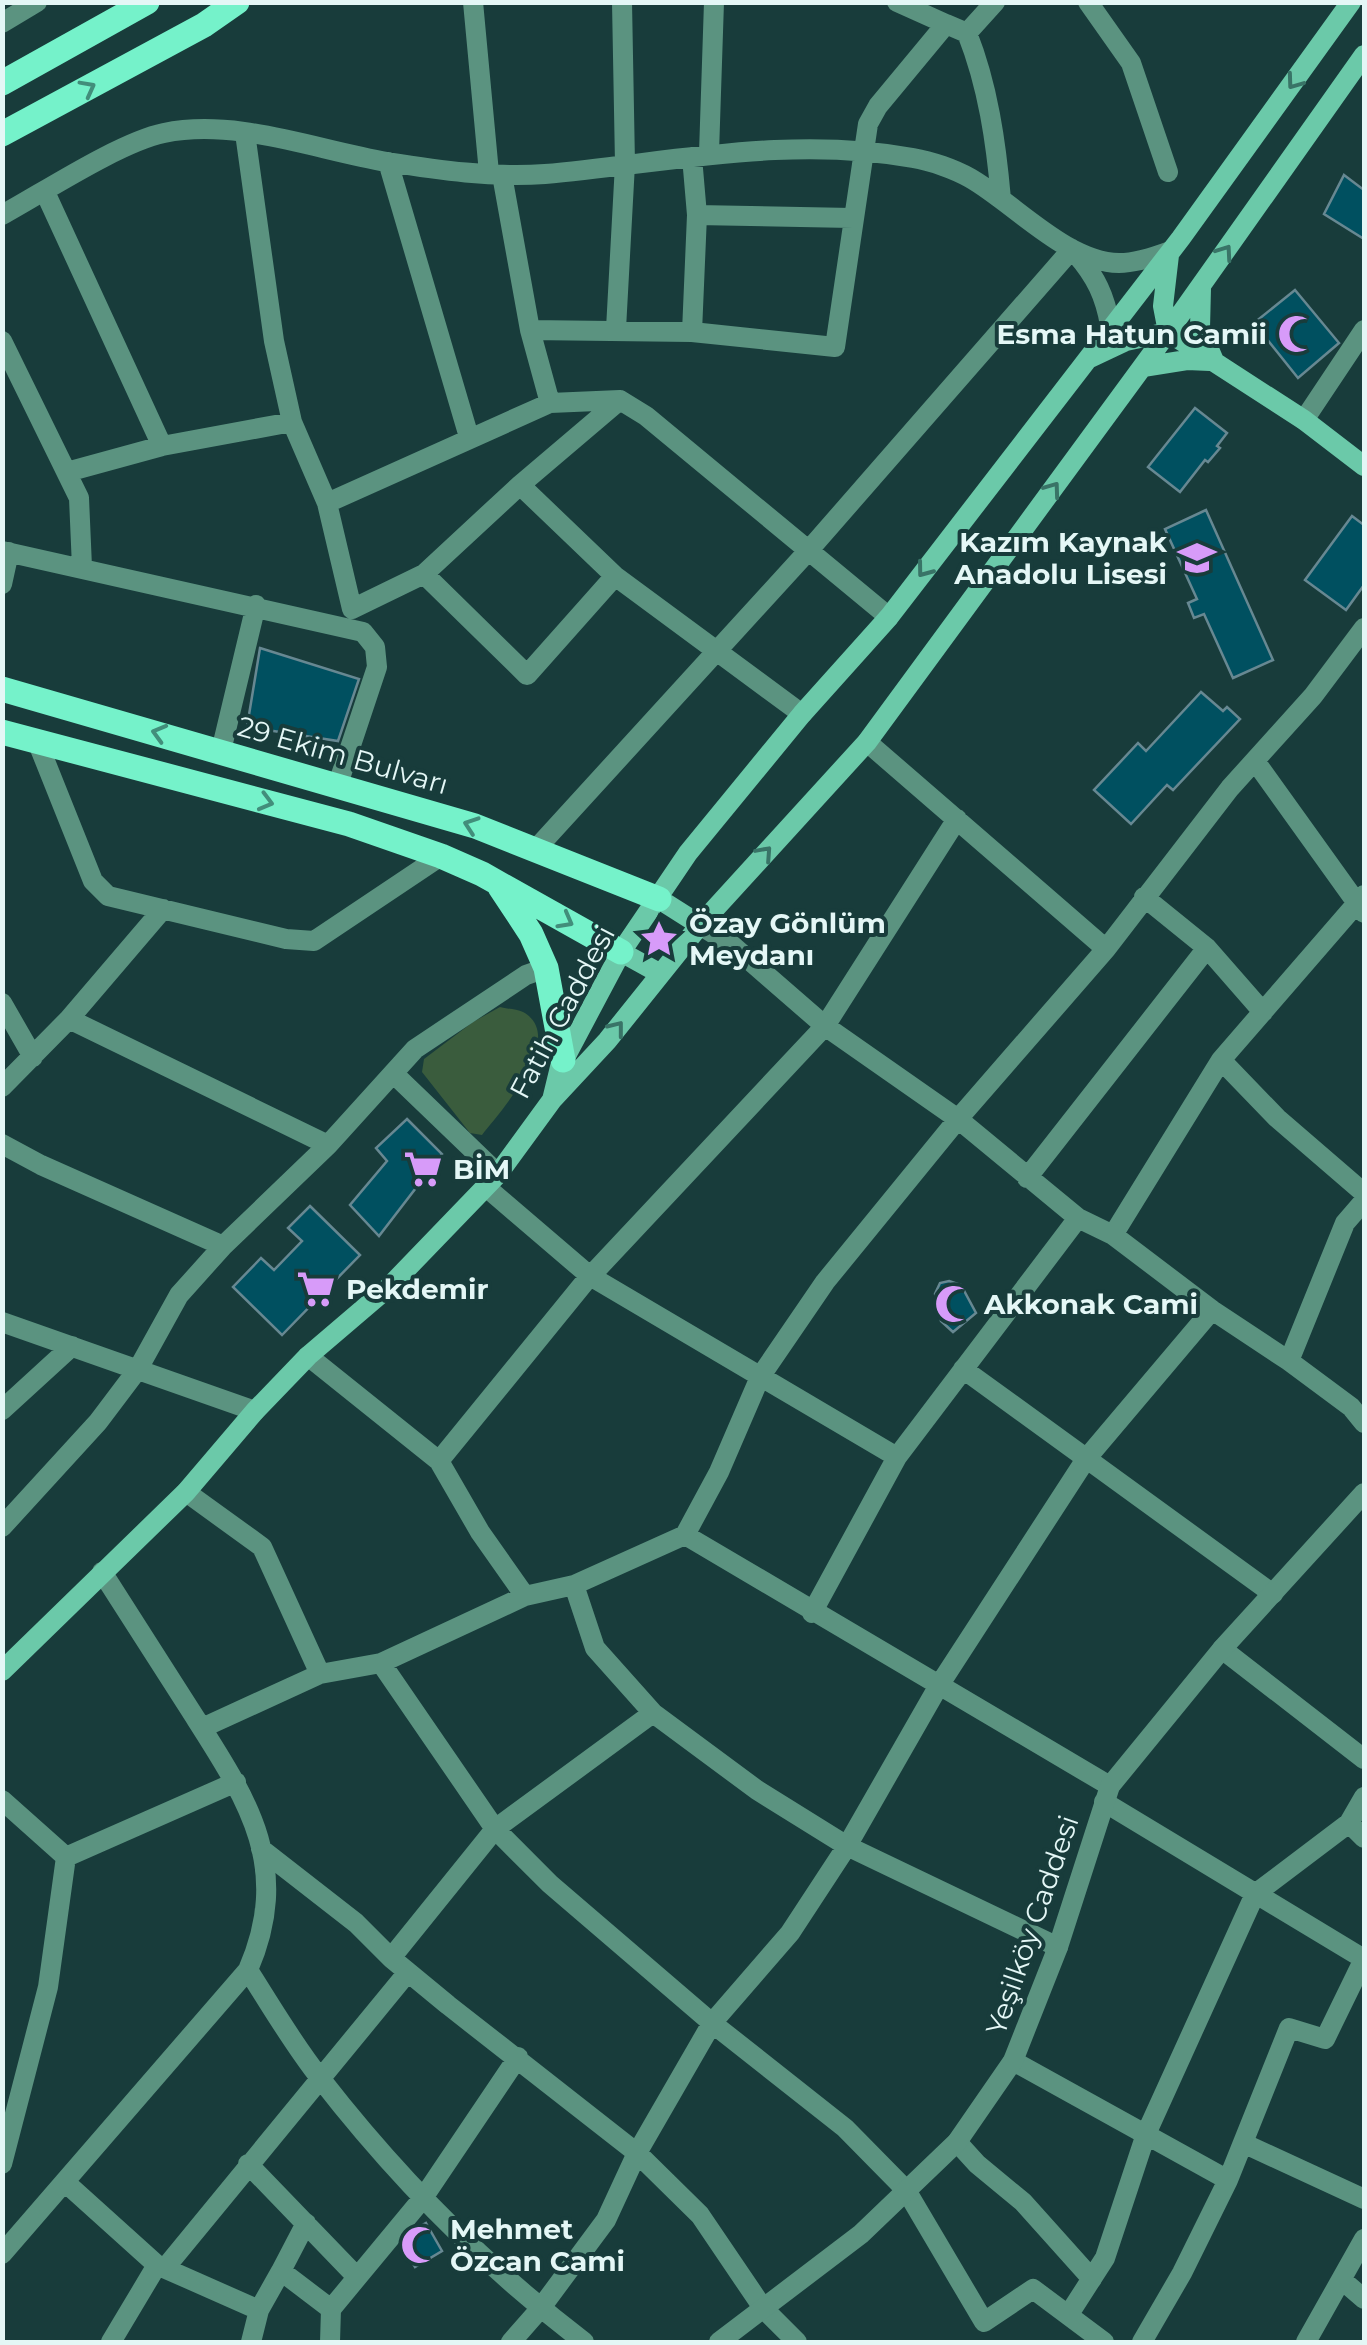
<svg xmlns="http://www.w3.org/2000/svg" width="1367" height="2345" font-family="Montserrat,sans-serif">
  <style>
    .green { fill: #3a5c3d }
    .building { fill: #005060; stroke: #678892; stroke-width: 2.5 }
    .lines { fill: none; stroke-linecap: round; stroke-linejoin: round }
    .minor { stroke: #5b9380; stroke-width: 20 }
    .tertiary { stroke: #5b9380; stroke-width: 20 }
    .secondary { stroke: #6bc9a9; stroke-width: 20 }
    .primary { stroke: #75f2ca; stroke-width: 25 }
    .oneway { stroke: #397467 }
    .oneway2 { stroke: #428e7b }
    .labels { text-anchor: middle; stroke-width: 8; stroke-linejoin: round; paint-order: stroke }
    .poi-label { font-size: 28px; font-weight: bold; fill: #e4f7f6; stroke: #183c3b; text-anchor: start }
    .street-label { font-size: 28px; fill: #e4f7f6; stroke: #183c3b }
  </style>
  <rect width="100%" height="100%" fill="#183c3b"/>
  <path class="green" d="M500 1007C506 1009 517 1009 523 1012 568 1037 500 1112 482 1135L470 1133 422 1072 424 1059 473 1022Z"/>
  <path class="building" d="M1344 175 1364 190V239L1324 214Z
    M1295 290 1339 343 1298 378 1254 323Z
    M1195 408 1227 433 1217 446 1220 448 1208 462 1205 460 1180 492 1148 467Z
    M1206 510 1273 660 1233 678 1204 614 1194 618 1188 603 1197 599 1165 529Z
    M1352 516 1364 525V585L1346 610 1305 580Z
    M260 648 359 679 338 741 247 727Z
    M1201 692 1223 711 1227 707 1240 719 1173 790 1167 785 1131 824 1094 790 1138 743 1146 751Z
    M407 1119 442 1154 379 1236 350 1205 387 1161 376 1148Z
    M310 1206 360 1255 282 1335 233 1287 261 1258 274 1270 302 1241 288 1228Z
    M949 1281 961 1285 976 1313 953 1332 941 1321 935 1294 940 1283Z
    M426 2223 442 2251 415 2267 402 2245 415 2229Z"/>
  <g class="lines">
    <path class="minor" d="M473 2 489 173
      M897 2 946 24
      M995 2 967 33C988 86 996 142 1001 199
      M1088 2 1131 63 1168 172
      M2 23 37 2
      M245 133 274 341 292 422 327 503 352 609 424 574 520 485 620 400
      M709 153 714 2
      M388 162 469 437
      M502 175 530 330 550 403
      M45 192 162 446
      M2 215C44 192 120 142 164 133 236 118 316 150 387 162 438 170 493 178 545 174 668 163 789 135 913 158 931 161 954 169 970 178 1014 203 1066 262 1119 263 1136 263 1154 257 1170 251
      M697 215 852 218
      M1076 254C1096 277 1105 296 1110 325
      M616 329 625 164 622 2
      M530 330 692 332 835 347 868 124 878 106 946 24 967 33
      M692 332 697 215 692 157
      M2 341 79 498 82 567
      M1304 420 1364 330
      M67 472 162 446 292 422
      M520 485 615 576 802 714
      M327 503 550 403 620 400 646 416 889 617
      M2 551 363 632 375 647 377 667 338 784
      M424 574 527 675 615 576
      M2 584 9 552
      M37 741 93 881 108 896 286 939 314 941 441 856
      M867 742 1106 949
      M221 751 256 605
      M1255 761 1364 913
      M536 849 809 550 1072 249
      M1144 897 1207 948 1263 1012
      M700 925 733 946 825 1026 958 1119 1078 1218 1113 1235 1212 1310 1289 1361 1351 1407 1364 1423
      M2 1003 33 1057
      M69 1019 328 1145
      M1221 1060 1277 1118 1364 1193
      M394 1074 498 1174
      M2 1087 69 1019 163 909
      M2 1144 41 1165 223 1246
      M1027 1178 1207 948
      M486 1187 590 1276 897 1457
      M1113 1235 1221 1060 1364 895
      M2 1322 255 1411
      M308 1356 439 1461 480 1532 525 1596
      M1289 1361 1345 1223 1364 1201
      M963 1369 1273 1594
      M2 1410 72 1346
      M439 1461 584 1283 825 1026 957 819
      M186 1492 262 1547 320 1674
      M2 1527 98 1422 138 1369 179 1295 223 1246 328 1145 415 1049 526 975 546 968
      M685 1535 719 1472 760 1377 825 1282 958 1119 1106 949 1230 788 1313 696 1364 628
      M574 1585 595 1648 653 1713 757 1790 847 1846 1058 1947
      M812 1613 897 1457 1078 1218
      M1222 1649 1364 1759
      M381 1663 495 1829 550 1884 712 2023 845 2128 906 2190 984 2322 1033 2289 1104 2342
      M202 1728 320 1674 381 1663 525 1596 574 1585 685 1535 1110 1786
      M2 1800 66 1857 48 1987 2 2164
      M1104 1802 1364 1959 1325 2039 1289 2028 1228 2180 1182 2273 1142 2342
      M1349 1823 1364 1838
      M261 1849 356 1923 391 1958 448 2005 637 2153 700 2215 763 2308 797 2342
      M66 1857 236 1782
      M391 1958 495 1829 653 1713
      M248 1970C271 2006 293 2044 320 2078 396 2176 486 2267 584 2342
      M1013 2061 1228 2180
      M957 2142 977 2164 1023 2202 1092 2279
      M1245 2144 1364 2199
      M248 2164 357 2277
      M66 2183 157 2265 259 2310 281 2271 331 2309 423 2198 518 2057
      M2 2254 248 1970C294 1864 245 1796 189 1708 160 1663 131 1618 102 1572
      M165 2268 408 1972
      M281 2271 306 2223
      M1342 2280 1364 2299
      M1069 2314 1105 2258 1146 2134 1255 1894 1349 1823 1364 1797
      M111 2342 157 2265
      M251 2342 259 2310
      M330 2342 331 2309
      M511 2342 540 2309 606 2220 637 2153 712 2023 790 1933 847 1846 938 1687 1086 1459 1212 1310
      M1306 2342 1364 2239"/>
    <path class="tertiary" d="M719 2342 861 2234 957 2142 1013 2061 1058 1947 1110 1786 1222 1649 1364 1493"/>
    <path class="secondary" d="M1201 288 1200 328 1214 361
      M1168 332 1304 420 1364 466
      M1168 332 1163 306 1169 255
      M1090 358 1126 341 1168 332
      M1143 367 1187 360 1210 361
      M659 899 700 925
      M621 952 659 973
      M553 1099 607 1041 700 925 867 742 1168 332 1364 55
      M2 1671 186 1492 255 1411 308 1356 390 1286 498 1174 552 1100 560 1067 621 952 688 853 802 714 889 617 1181 238 1351 2"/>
    <path class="primary" d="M2 83 147 2
      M2 134 204 25 237 2
      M2 689 475 826 659 899
      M2 732 349 824 441 856 482 874 621 952
      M500 887 531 934 546 968 563 1060"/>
  </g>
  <defs><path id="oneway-chevron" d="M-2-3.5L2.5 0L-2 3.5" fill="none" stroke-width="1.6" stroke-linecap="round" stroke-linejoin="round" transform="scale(2.5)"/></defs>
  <g class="oneway">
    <use href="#oneway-chevron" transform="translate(1294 82) rotate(126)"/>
    <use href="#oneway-chevron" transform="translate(1225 252) rotate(-55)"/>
    <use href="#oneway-chevron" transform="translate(1053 489) rotate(-54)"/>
    <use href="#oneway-chevron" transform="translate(924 570) rotate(127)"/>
    <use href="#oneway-chevron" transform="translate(765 853) rotate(-48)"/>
    <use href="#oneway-chevron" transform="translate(617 1028) rotate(-52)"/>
  </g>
  <g class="oneway2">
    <use href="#oneway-chevron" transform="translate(88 88) rotate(-28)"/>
    <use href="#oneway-chevron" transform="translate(159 733) rotate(-164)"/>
    <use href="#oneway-chevron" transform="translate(266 802) rotate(15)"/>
    <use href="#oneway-chevron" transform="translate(471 825) rotate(-161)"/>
    <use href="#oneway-chevron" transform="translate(566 921) rotate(29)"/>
  </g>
  <defs>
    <g id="mosque-bare" transform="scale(3)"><path d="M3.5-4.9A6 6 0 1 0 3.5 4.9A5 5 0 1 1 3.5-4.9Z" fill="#d79bf9" stroke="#183c3b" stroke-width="2.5" paint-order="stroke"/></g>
    <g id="school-bare" transform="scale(3)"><path d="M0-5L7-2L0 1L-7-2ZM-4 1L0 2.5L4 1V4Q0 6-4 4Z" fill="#d79bf9" stroke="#183c3b" stroke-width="2.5" paint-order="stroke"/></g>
    <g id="sight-bare" transform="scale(3)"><path d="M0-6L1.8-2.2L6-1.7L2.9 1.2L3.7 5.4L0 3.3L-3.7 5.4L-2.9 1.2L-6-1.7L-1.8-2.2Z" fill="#d79bf9" stroke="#183c3b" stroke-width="2.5" paint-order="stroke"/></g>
    <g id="supermarket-bare" transform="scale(3)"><path d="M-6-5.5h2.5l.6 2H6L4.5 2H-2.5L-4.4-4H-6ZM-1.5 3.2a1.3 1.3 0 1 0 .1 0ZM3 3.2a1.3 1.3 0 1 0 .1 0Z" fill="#d79bf9" stroke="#183c3b" stroke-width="2.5" paint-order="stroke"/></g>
  </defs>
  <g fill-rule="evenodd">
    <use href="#mosque-bare" x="1297" y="334"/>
    <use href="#school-bare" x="1197" y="558"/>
    <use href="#sight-bare" x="659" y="939"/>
    <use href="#supermarket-bare" x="423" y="1169"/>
    <use href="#supermarket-bare" x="316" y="1289"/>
    <use href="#mosque-bare" x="954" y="1304"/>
    <use href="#mosque-bare" x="420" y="2245"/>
  </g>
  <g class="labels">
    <g class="poi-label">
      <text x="1267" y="344" text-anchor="end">Esma Hatun Camii</text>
      <text x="1167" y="552" text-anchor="end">Kazım Kaynak<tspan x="1167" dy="32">Anadolu Lisesi</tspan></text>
      <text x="689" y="933">Özay Gönlüm<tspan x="689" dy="32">Meydanı</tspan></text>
      <text x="453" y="1179">BİM</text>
      <text x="346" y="1299">Pekdemir</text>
      <text x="984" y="1314">Akkonak Cami</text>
      <text x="450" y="2239">Mehmet<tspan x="450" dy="32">Özcan Cami</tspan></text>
    </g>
    <g class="street-label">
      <text transform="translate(343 755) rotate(16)" y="10">29 Ekim Bulvarı</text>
      <text transform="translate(562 1012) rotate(-62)" y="10">Fatih Caddesi</text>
      <text transform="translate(1032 1925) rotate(-71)" y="10">Yeşilköy Caddesi</text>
    </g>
  </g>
  <rect width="1367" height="2345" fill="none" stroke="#e4f7f6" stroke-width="10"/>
</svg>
